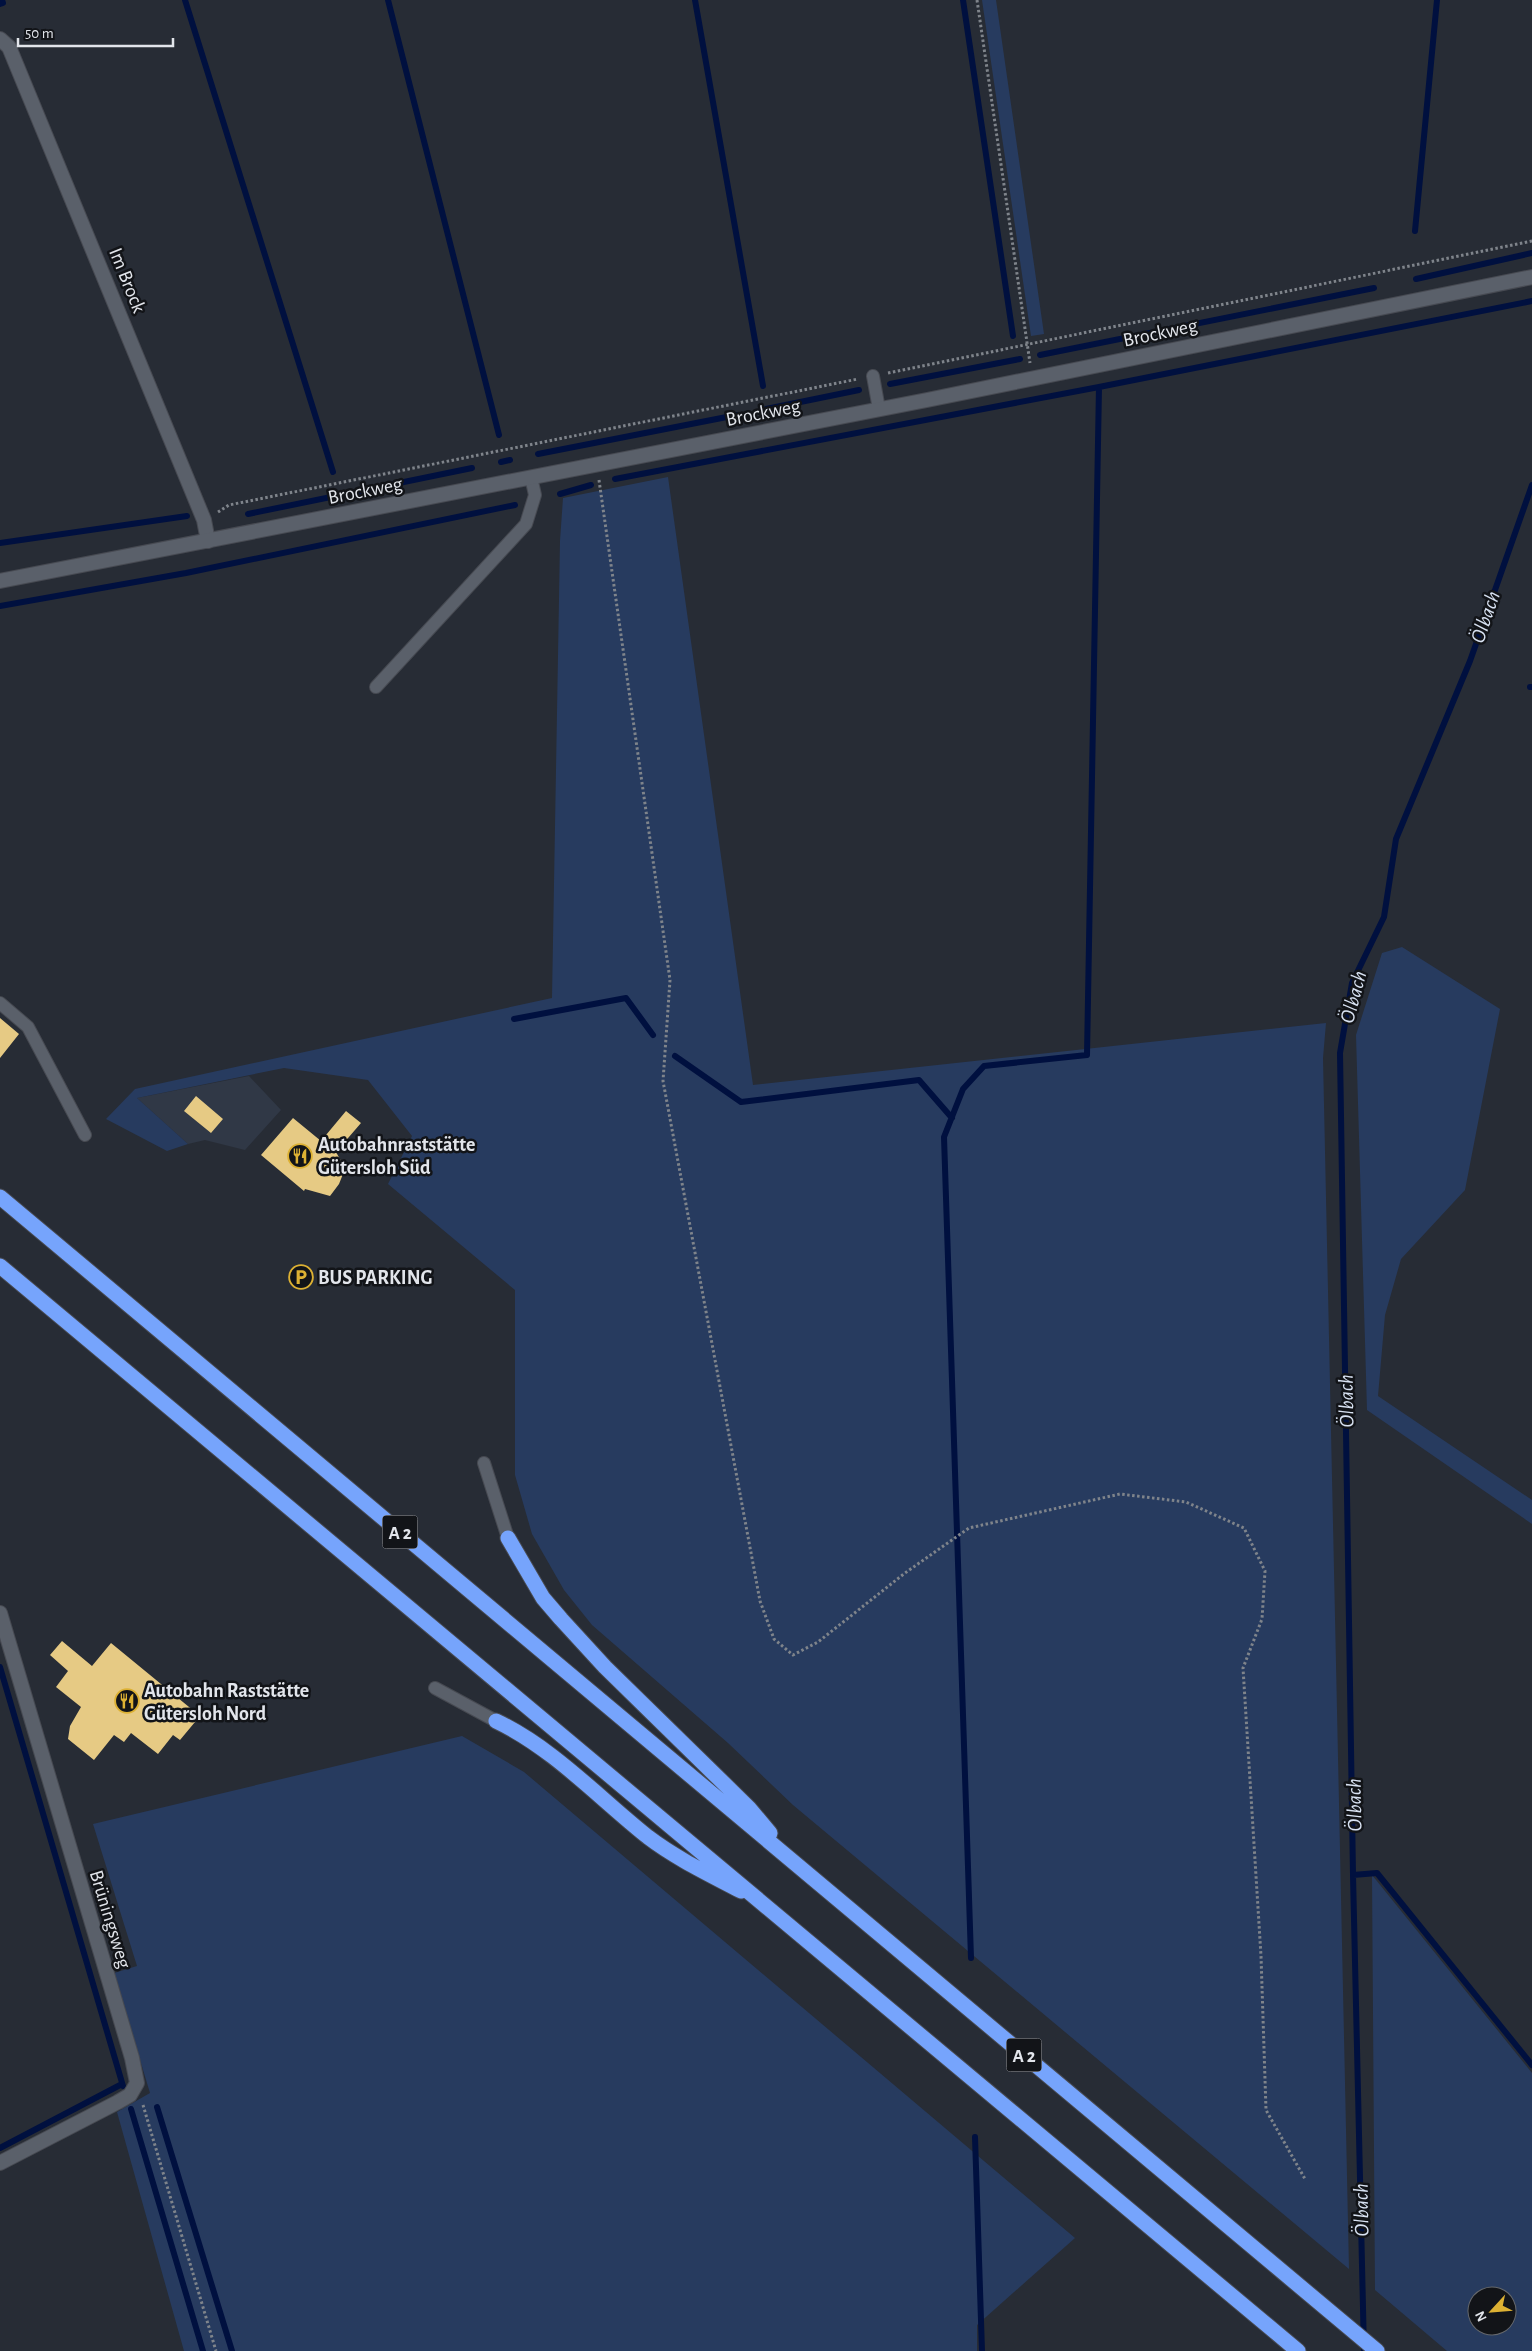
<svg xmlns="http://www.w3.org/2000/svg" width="1532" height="2351" font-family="'Alegreya Sans',sans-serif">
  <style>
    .built { fill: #303846 }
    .green { fill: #273b5f; fill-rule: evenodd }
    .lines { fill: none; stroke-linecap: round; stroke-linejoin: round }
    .stream { stroke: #00103f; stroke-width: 6 }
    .building { fill: #e6ca84 }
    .service-casing { stroke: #474a52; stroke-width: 14 }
    .minor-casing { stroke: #474a52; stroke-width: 16 }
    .tertiary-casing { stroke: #474a52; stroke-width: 16 }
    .motorway-casing { stroke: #474a52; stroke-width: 17 }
    .path { stroke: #7f848b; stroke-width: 3; stroke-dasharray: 2.5 2.5; stroke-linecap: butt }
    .service { stroke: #5a606a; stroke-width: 12 }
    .minor { stroke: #5a606a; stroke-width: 14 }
    .tertiary { stroke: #5a606a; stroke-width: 14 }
    .motorway { stroke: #76a4fc; stroke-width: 15 }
    .labels { text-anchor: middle; stroke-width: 5; stroke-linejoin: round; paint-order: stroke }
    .shield { fill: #121418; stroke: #a4a6ac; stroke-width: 1 }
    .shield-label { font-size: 19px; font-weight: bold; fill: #e2e5eb }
    .street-label { font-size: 20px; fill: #e2e5eb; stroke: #121418 }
    .poi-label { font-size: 20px; font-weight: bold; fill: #e2e5eb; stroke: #121418; text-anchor: start }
    .water-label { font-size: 21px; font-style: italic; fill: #d8e2f2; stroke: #121418 }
  </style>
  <rect width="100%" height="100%" fill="#272c35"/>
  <path class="built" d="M249 1076 281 1110 245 1150 205 1140 188 1144 137 1098Z"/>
  <path class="green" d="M982 0H996L1044 334 1031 336Z
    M668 477 753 1085 1326 1023 1323 1058 1349 2269 793 1805 728 1743 592 1625 564 1590 532 1534 515 1475V1290L388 1184 412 1136 368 1080 284 1068 137 1098 188 1144 167 1151 106 1119 135 1089 552 998 560 541 563 498Z
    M1402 947 1500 1009 1465 1190 1401 1259 1385 1315 1378 1396 1532 1500V1524L1367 1410 1356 1035 1382 953Z
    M462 1736 524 1772 1075 2238 977 2325V2351H184L117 2112 150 2093 114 1973 137 1966 93 1824Z
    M1372 1875 1532 2073V2351H1447L1375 2290ZM1477 2296H1507V2326H1477Z"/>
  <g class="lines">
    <path class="stream" d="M185 0 333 472
      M388 0 499 435
      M695 0 763 386
      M963 0 1013 336
      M0 4 3 3 2 0
      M1415 231 1437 0
      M1416 279 1532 253
      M1040 355 1374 288
      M890 384 1020 359
      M766 409 859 390
      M538 454 737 415
      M501 462 510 460
      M615 479 1099 387 1532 301
      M560 494 591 485
      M248 514 472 468
      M0 543 187 516
      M0 606 186 573 515 505
      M1530 687H1532
      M514 1019 626 998 653 1035
      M675 1056 741 1102 919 1080 952 1118
      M0 1667 123 2086
      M1353 1875 1377 1873 1532 2065
      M971 1958 944 1137 963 1089 984 1066 1087 1055 1099 387
      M157 2107 232 2351
      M131 2109 203 2351
      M975 2137 982 2351
      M0 2148 122 2084
      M1364 2351 1353 1875 1340 1053 1352 983 1384 917 1396 839 1470 661 1532 485"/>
  </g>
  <path class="building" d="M0 1018 19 1034 0 1058Z
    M196 1096 223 1119 211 1133 184 1111Z
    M346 1111 361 1123 336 1152 341 1161 343 1174 339 1184 330 1196 305 1189 304 1191 261 1155 293 1118 321 1141Z
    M62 1641 92 1666 111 1643 200 1716 180 1740 173 1735 158 1754 131 1733 124 1742 114 1735 94 1760 68 1739 70 1726 81 1707 56 1687 68 1671 50 1655Z"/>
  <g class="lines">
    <g class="service-casing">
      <path id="service" d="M873 376 879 409
        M376 687 526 524 535 495 531 477
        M0 1003 28 1027 85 1135
        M484 1463 508 1538
        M435 1688 496 1721"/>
    </g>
    <g class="minor-casing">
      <path id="minor" d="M0 39 9 47 204 520 208 541
        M0 1613 132 2058 137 2083 130 2095 118 2102 0 2163"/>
    </g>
    <g class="tertiary-casing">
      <path id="tertiary" d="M0 581 927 400 1532 277"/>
    </g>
    <g class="motorway-casing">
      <path id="motorway" d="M0 1197 1377 2351
        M0 1266 1298 2351
        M508 1538 543 1598 561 1619 605 1667 749 1808 770 1833
        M496 1721C553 1748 599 1798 648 1837 677 1859 709 1874 741 1891"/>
    </g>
    <path class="path" d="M977 0 1030 363
      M888 373 1532 241
      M599 480 670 980 663 1081 760 1601 774 1639 793 1655 818 1642 905 1573 969 1528 1120 1494 1186 1502 1244 1528 1265 1571 1262 1619 1243 1668 1261 1956 1266 2110 1305 2179
      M218 512 229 505 858 379
      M143 2105 216 2351"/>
    <use href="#service" class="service"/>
    <use href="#minor" class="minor"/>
    <use href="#tertiary" class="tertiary"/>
    <use href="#motorway" class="motorway"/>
  </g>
  <defs>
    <g id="restaurant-ring" transform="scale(1.25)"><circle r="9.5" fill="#121418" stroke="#ddb133" stroke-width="1.5"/><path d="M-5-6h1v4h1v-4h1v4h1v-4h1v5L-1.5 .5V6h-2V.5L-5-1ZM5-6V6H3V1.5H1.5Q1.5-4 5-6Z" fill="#ddb133"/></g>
    <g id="parking-ring" transform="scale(1.25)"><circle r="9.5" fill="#121418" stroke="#ddb133" stroke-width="1.5"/><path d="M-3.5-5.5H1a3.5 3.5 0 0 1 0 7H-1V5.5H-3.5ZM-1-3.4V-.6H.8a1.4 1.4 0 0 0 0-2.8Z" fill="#ddb133"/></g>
  </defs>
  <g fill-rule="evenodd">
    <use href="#restaurant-ring" x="300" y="1156"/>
    <use href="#parking-ring" x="301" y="1277"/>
    <use href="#restaurant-ring" x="127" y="1701"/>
  </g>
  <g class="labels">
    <g class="shield">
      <rect x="382.5" y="1515.5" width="35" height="33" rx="4"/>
      <rect x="1006.5" y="2038.5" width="35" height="33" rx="4"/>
    </g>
    <g class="shield-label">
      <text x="400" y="1539">A 2</text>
      <text x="1024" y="2062">A 2</text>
    </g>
    <g class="street-label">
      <text transform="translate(128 280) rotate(68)" y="7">Im Brock</text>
      <text transform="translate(1160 332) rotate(-12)" y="7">Brockweg</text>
      <text transform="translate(763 412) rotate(-11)" y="7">Brockweg</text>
      <text transform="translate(365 490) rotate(-11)" y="7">Brockweg</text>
      <text transform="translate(111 1919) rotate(73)" y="7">Brüningsweg</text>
    </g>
    <g class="poi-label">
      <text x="318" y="1151">Autobahnraststätte<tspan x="318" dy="23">Gütersloh Süd</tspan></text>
      <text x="318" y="1284">BUS PARKING</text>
      <text x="144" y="1697">Autobahn Raststätte<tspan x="144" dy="23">Gütersloh Nord</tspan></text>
    </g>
    <g class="water-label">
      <text transform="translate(1485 617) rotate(-71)" y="7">Ölbach</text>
      <text transform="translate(1353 997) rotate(-75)" y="7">Ölbach</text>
      <text transform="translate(1346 1401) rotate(-91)" y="7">Ölbach</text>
      <text transform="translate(1354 1805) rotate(-91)" y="7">Ölbach</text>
      <text transform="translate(1361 2210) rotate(-91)" y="7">Ölbach</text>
    </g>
  </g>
  <g transform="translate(1492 2311) rotate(244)"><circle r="24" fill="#121418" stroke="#65686c"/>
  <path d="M0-4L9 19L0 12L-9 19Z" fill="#ddb133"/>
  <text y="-8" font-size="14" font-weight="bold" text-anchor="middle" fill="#e2e5eb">N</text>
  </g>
  <path d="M18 38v8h155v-8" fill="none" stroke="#e2e5eb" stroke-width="2.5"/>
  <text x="25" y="38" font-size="15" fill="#e2e5eb" stroke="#121418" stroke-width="4" paint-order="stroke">50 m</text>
</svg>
